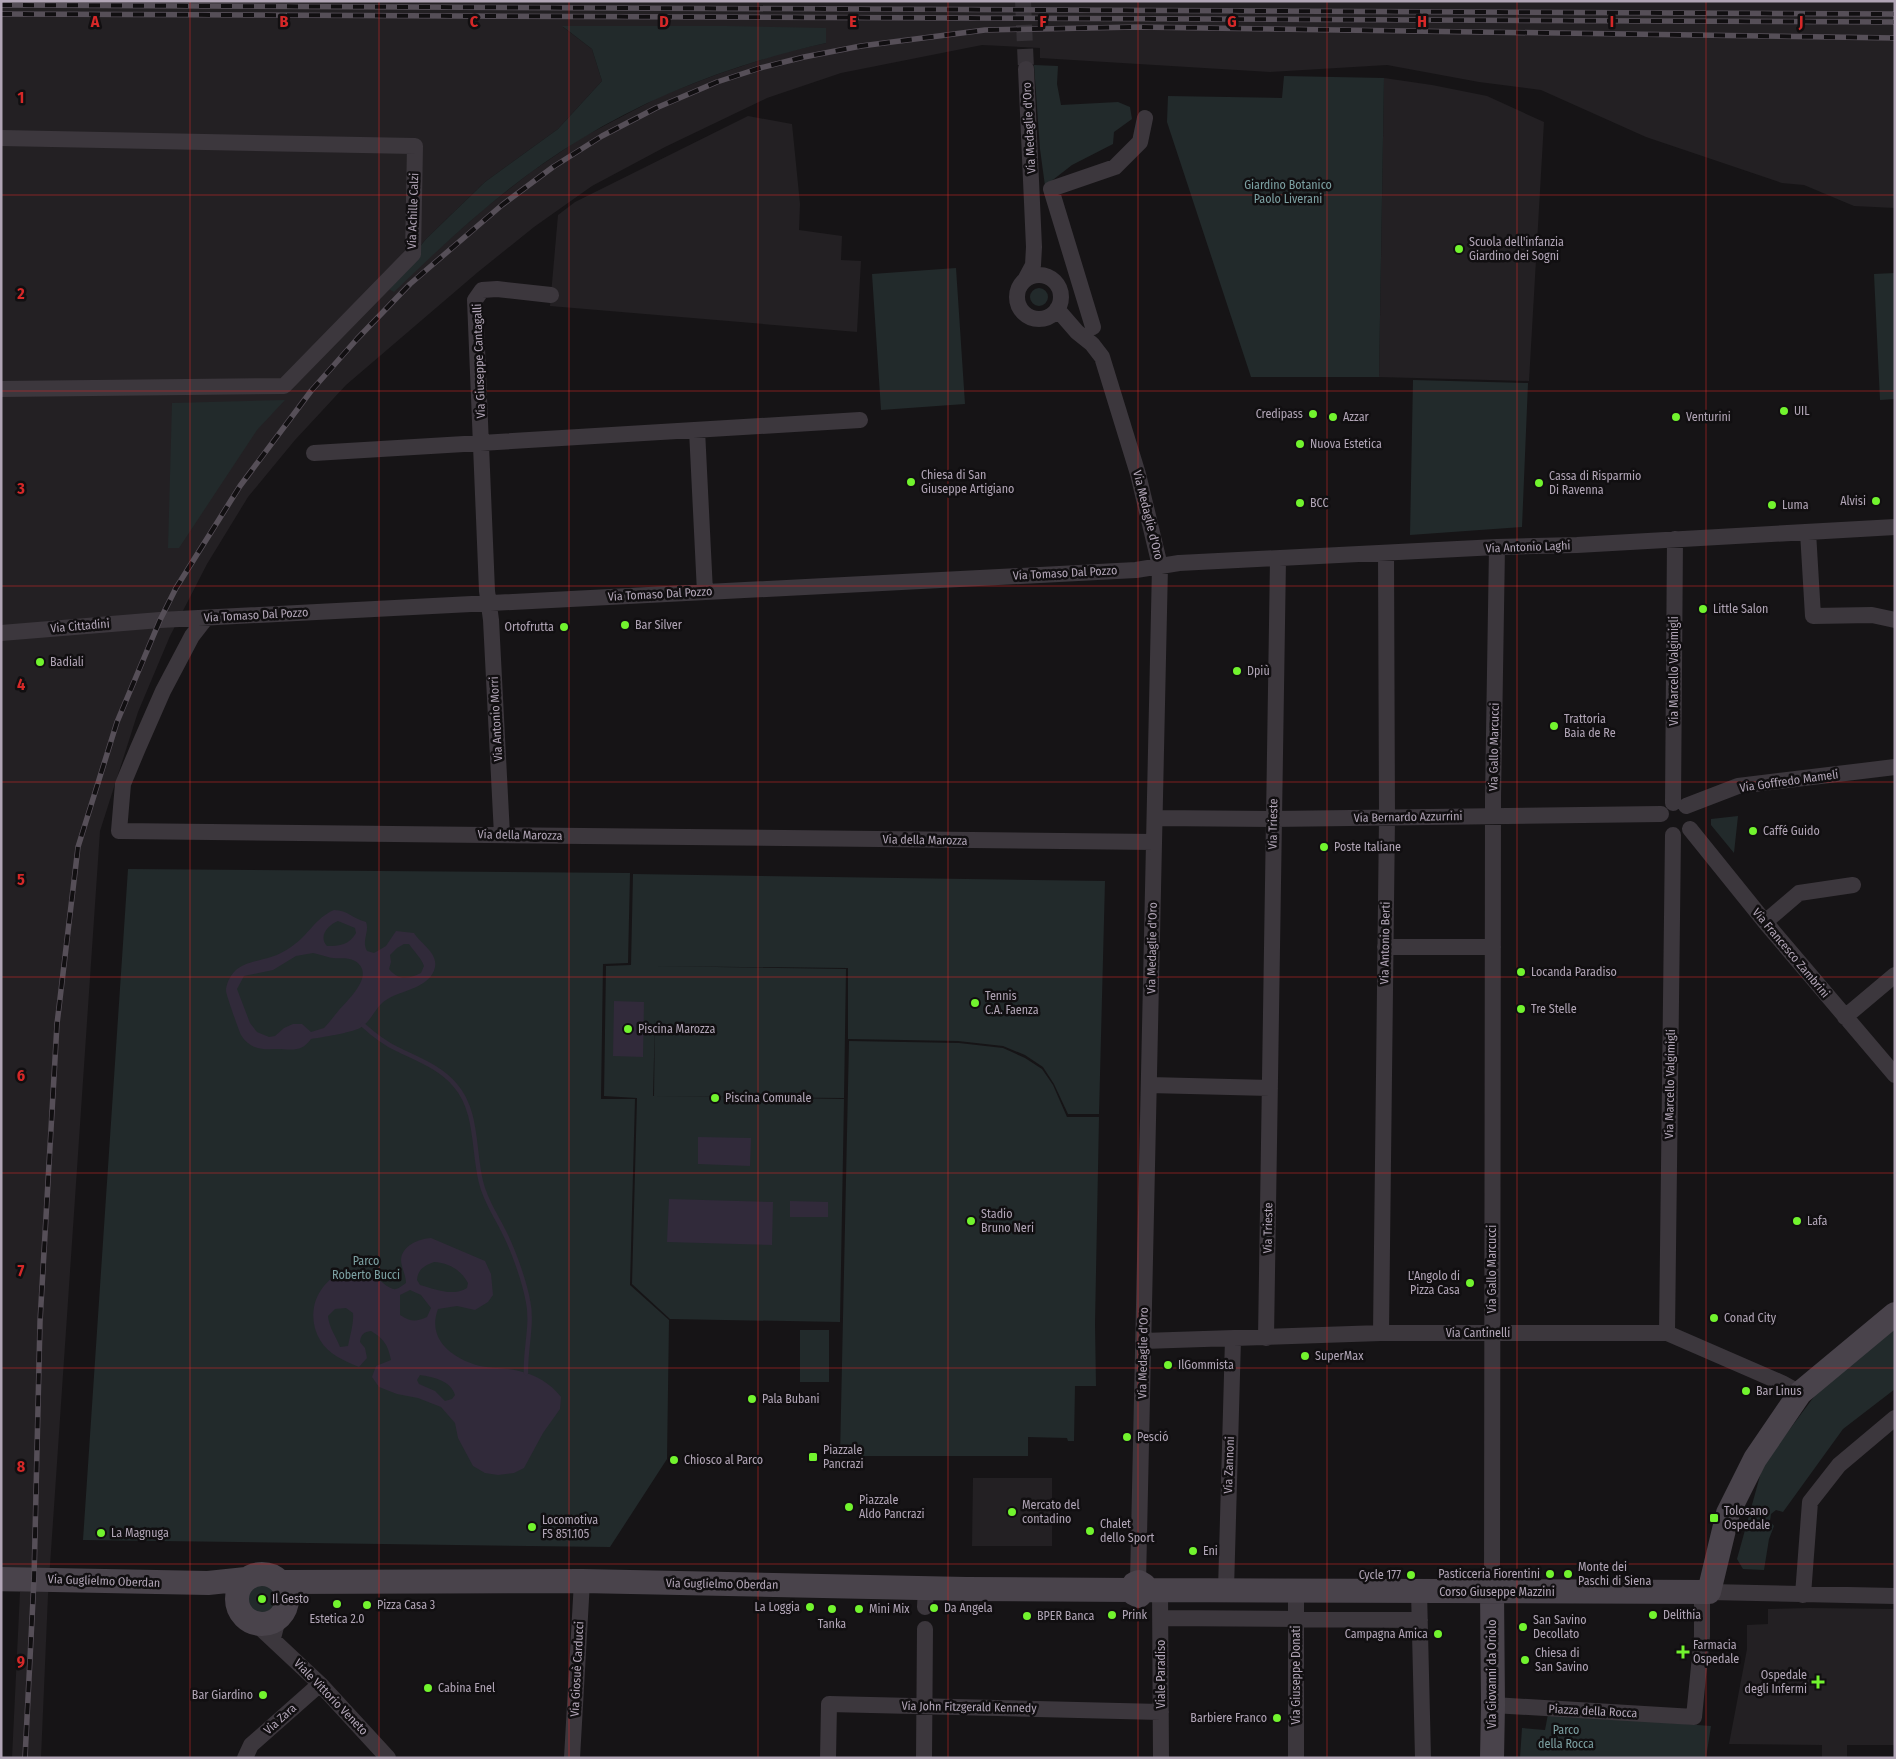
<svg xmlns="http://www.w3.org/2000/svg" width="1896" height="1759" font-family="'Fira Sans Condensed',sans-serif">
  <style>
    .built { fill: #232023; fill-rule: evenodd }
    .green { fill: #222a2b }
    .water { fill: #312a3a; fill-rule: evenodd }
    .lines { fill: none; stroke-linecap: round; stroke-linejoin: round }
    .stream { stroke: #312a3a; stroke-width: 4.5 }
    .street-tunnel { stroke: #353136; stroke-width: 16; stroke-dasharray: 16 8; stroke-linecap: butt }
    .street { stroke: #3c373d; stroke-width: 16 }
    .secondary { stroke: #49434b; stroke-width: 24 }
    .rail-casing { stroke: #564f58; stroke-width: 5.5 }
    .rail { stroke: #110f11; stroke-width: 4; stroke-dasharray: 11; stroke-linecap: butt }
    .grid { fill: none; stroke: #d62828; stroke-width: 1; stroke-opacity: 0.55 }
    .poi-dot { fill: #72f42e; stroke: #110f11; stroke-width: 2 }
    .labels { text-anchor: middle; stroke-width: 5; stroke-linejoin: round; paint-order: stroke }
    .street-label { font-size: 12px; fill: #b1a5b6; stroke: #110f11 }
    .park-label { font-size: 12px; fill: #7ca0a2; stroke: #110f11 }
    .poi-label { font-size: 12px; fill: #b1a5b6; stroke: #110f11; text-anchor: start }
    .grid-label { font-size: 16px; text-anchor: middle; font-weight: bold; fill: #d62828; stroke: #110f11; stroke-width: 5; stroke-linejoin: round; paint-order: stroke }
  </style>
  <rect width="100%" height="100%" fill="#161416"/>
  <path class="built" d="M1 1H1895V208L1854 206 1804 185 1782 183 1646 137 1541 90 1479 82 1387 65 1270 72 1040 58V48L982 45 841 73 767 98 665 147 592 186 534 227 478 272 346 385 295 440 248 497 207 564 170 636 138 712 100 831 48 1595 41 1758H12L20 1592H1ZM563 27 826 43 781 53 718 74 663 95 581 138 531 172 485 208 443 245 387 288 426 239 485 182 558 129 602 81 592 49Z
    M1384 78 1432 85 1487 96 1544 122 1529 381 1379 377Z
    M748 116 792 124 800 204 799 230 842 236 841 260 861 261 857 332 550 306 558 215 575 202Z
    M973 1478H1052V1546H972Z
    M1809 1608 1895 1609V1745H1847V1758H1822V1745L1729 1744 1747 1649V1625L1768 1624V1609Z"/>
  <path class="green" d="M562 26H725L826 28V43C741 62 656 93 581 139 511 181 452 236 394 292L387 288 426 239 485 182 558 129 602 81 592 49Z
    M1034 65 1058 66 1057 84 1061 105 1118 102 1130 107 1132 119 1114 132 1113 144 1072 165 1045 186 1040 149Z
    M1284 76 1384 78 1379 377H1251L1167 122 1168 96 1282 98Z
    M956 268 965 404 881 410 872 274Z
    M1895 273V399L1880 400 1874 274Z
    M1030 297a9 9 0 1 1 18 0a9 9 0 1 1-18 0Z
    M1413 380 1528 383 1522 527 1410 535Z
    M285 400 257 430 179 548H168L172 403Z
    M1738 816 1734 853 1711 825V819Z
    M128 869 630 873 628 963 603 964 601 1099H635L630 1285 669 1320 667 1459 610 1547 83 1540Z
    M633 874 1105 881 1099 1114H1068L1054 1084 1043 1067 1025 1055 1003 1046 958 1041 848 1039V968L652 966 846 969 844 1098 654 1096 655 1018 653 1096 844 1099 840 1322 670 1319 632 1284 637 1098 604 1096 606 966 631 965Z
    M849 1041 959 1043 1003 1048 1025 1058 1042 1069 1053 1085 1067 1117H1099L1095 1324 1096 1386H1075L1074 1441H1068L1067 1438 1028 1437V1456H840Z
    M1895 1329V1389L1843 1429 1783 1512 1776 1510 1771 1514 1770 1521 1774 1526 1769 1539 1764 1570 1743 1569 1737 1559 1763 1465 1816 1394Z
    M800 1330H829V1382H800Z
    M248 1599a14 14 0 1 1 28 0a14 14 0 1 1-28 0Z
    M1548 1714 1711 1726 1706 1758H1520L1522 1728 1545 1730Z"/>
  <path class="water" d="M334 910C348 910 353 919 366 922 370 932 361 940 367 951L374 953 386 946 396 931 414 933C420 943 438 953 435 967 431 988 401 990 386 1000 375 1007 372 1021 360 1028 350 1033 323 1037 311 1039 302 1051 295 1050 281 1049 269 1049 258 1051 248 1043 245 1041 243 1038 241 1035 239 1031 226 994 226 991 226 984 230 976 235 971 244 962 259 961 271 957 278 955 285 951 291 947 308 936 315 918 334 910ZM338 921 355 928 356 933C349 945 340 946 327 946 318 936 328 925 338 921ZM404 944H409C414 952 421 957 424 966L421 973C408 979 399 981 389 969L391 962 390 955 397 948ZM313 953C319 954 323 956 328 957 338 960 346 956 355 961 376 974 349 999 339 1010 334 1016 329 1023 324 1028L311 1032 302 1024H293L284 1028 275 1036 269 1037 257 1032 250 1023 237 989 244 976 273 970 296 956Z
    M614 1001 644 1002 643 1057 613 1056Z
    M698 1137 751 1138 750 1166 698 1164Z
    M669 1199 773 1202 772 1245 667 1242Z
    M790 1201 828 1202V1217H790Z
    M431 1238 485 1261 491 1274 493 1295 488 1302 475 1310 457 1306 438 1309C427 1338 450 1357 476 1365 490 1369 505 1367 519 1371 536 1375 550 1383 561 1397L560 1409 543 1433 524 1468 514 1473 498 1475 485 1473 473 1466 458 1438 455 1423 441 1407 418 1398 397 1394 379 1387 372 1377 376 1366 391 1360C388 1345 384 1339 371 1331 364 1332 361 1334 360 1342L365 1348 367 1358 359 1367C343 1360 329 1355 320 1340 314 1330 312 1318 314 1307 319 1283 343 1263 367 1272 377 1276 384 1286 393 1289 397 1290 402 1286 406 1283 406 1275 401 1267 401 1260 402 1245 419 1239 431 1238ZM434 1262C449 1263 461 1270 468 1283L467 1288C452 1297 435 1289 420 1285L417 1280C418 1269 424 1266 434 1262ZM410 1290 421 1295 431 1308 427 1317C416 1322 411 1322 400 1315V1295ZM346 1308 353 1313C354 1323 350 1336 348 1346L340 1347C336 1336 329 1328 328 1316L335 1309ZM420 1375C434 1377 451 1381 455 1395L452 1399 445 1401 435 1391 419 1384 417 1380Z"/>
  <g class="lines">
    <path class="stream" d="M363 1025C374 1035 384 1043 397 1049 417 1059 440 1067 455 1085 478 1111 473 1150 481 1182 485 1200 495 1214 503 1230 513 1249 524 1280 528 1301 533 1324 525 1349 526 1373"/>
    <path class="street-tunnel" d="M1023 1 1026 69"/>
    <path class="street" d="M1 138 415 146 413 254 284 386 1 389
      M1017 297a22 22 0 1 1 44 0a22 22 0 1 1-44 0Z
      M1025 280 1033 265 1034 247 1026 69
      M1057 309 1077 332 1092 344 1102 357 1138 474 1160 566 1138 1582
      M1093 327 1051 189 1115 167 1140 142 1145 118
      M697 430 705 592
      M314 453 860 420
      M1808 532 1813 616 1872 615 1895 620
      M206 618 192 636 163 691 138 748 123 784 119 831 1154 842
      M1 633 160 620 1136 570 1179 563 1497 547 1577 545 1895 527
      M1673 803 1675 539
      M1686 806 1738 786 1895 767
      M1155 818 1273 819 1661 814
      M1690 829 1765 922 1895 1075
      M502 835 491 620 487 591 475 300 482 290 497 289 551 295
      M1765 922 1799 893 1853 885
      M1385 947H1493
      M1845 1017 1895 975
      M1149 1085 1270 1088
      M1381 1333 1387 818 1386 553
      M1667 1333 1673 835
      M1266 1338 1278 559
      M1143 1341 1381 1333H1667L1782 1383 1800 1393
      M1226 1590 1233 1339
      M1160 1591 1161 1758
      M1419 1591 1423 1758
      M1492 1591 1493 797 1497 547
      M1296 1592V1758
      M1709 1592 1895 1596
      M1803 1595 1810 1502 1839 1465 1895 1418
      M925 1607 926 1588
      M1161 1618 1420 1620
      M256 1624 320 1684 388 1758
      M273 1638 278 1619
      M1493 1705 1694 1717 1702 1636V1593
      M245 1758 251 1745 320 1684
      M572 1758 582 1581
      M828 1758 829 1704 1161 1712
      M924 1758 925 1629"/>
    <path class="secondary" d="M237 1599a25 25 0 1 1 50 0a25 25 0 1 1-50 0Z
      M1 1579 208 1583 246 1579
      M282 1582 582 1581 967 1589 1131 1590
      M1145 1590 1144 1585 1139 1582 1134 1584 1132 1588 1133 1593 1139 1596 1145 1590 1709 1592 1728 1513 1755 1459 1800 1393 1895 1314
      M1492 1758 1493 1705 1492 1591"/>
    <g class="rail-casing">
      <path id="rail" d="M1 5 1895 14
        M1 14 1895 22
        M25 1758 34 1579 40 1322 57 1024 78 847 117 722 160 620 176 588 240 486 311 391 357 339 410 284 502 205 553 167 602 136 656 108 717 82 760 68 804 57 861 46 985 30 1137 27 1895 38"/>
    </g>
    <use href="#rail" class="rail"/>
  </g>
  <path class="grid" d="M190 1V1758M379 1V1758M569 1V1758M758 1V1758M948 1V1758M1138 1V1758M1327 1V1758M1517 1V1758M1706 1V1758M1 195H1895M1 391H1895M1 586H1895M1 782H1895M1 977H1895M1 1173H1895M1 1368H1895M1 1564H1895"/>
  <g class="poi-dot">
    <circle cx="1459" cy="249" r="5"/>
    <circle cx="1784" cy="411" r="5"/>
    <circle cx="1313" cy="414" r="5"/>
    <circle cx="1333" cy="417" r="5"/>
    <circle cx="1676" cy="417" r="5"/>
    <circle cx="1300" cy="444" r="5"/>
    <circle cx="911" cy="482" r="5"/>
    <circle cx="1539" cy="483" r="5"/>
    <circle cx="1876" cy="501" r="5"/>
    <circle cx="1300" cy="503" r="5"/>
    <circle cx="1772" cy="505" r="5"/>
    <circle cx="1703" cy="609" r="5"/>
    <circle cx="625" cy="625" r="5"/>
    <circle cx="564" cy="627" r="5"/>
    <circle cx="40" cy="662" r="5"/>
    <circle cx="1237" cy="671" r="5"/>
    <circle cx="1554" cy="726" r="5"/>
    <circle cx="1753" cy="831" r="5"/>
    <circle cx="1324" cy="847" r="5"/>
    <circle cx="1521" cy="972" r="5"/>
    <circle cx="975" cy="1003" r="5"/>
    <circle cx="1521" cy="1009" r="5"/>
    <circle cx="628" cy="1029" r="5"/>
    <circle cx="715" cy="1098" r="5"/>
    <circle cx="971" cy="1221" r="5"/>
    <circle cx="1797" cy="1221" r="5"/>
    <circle cx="1470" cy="1283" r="5"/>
    <circle cx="1714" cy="1318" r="5"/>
    <circle cx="1305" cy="1356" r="5"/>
    <circle cx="1168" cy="1365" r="5"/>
    <circle cx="1746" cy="1391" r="5"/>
    <circle cx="752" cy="1399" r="5"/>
    <circle cx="1127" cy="1437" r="5"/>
    <rect x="808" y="1452" width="10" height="10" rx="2.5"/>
    <circle cx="674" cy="1460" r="5"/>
    <circle cx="849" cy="1507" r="5"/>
    <circle cx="1012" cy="1512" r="5"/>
    <rect x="1709" y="1513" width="10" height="10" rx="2.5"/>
    <circle cx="532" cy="1527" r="5"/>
    <circle cx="1090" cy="1531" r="5"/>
    <circle cx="101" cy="1533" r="5"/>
    <circle cx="1193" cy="1551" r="5"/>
    <circle cx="1550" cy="1574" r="5"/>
    <circle cx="1568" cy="1574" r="5"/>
    <circle cx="1411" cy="1575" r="5"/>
    <circle cx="262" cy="1599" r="5"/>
    <circle cx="337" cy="1604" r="5"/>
    <circle cx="367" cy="1605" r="5"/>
    <circle cx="810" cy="1607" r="5"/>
    <circle cx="934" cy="1608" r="5"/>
    <circle cx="832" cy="1609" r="5"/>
    <circle cx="859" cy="1609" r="5"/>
    <circle cx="1112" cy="1615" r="5"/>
    <circle cx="1653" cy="1615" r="5"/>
    <circle cx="1027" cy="1616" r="5"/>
    <circle cx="1523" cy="1627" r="5"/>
    <circle cx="1438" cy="1634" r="5"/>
    <path d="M1680.5 1644.5h5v5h5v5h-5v5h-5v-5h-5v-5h5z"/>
    <circle cx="1525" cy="1660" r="5"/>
    <path d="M1815.5 1674.5h5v5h5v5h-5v5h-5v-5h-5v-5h5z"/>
    <circle cx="428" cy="1688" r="5"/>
    <circle cx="263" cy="1695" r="5"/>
    <circle cx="1277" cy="1718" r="5"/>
  </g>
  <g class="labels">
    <g class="street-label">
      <text transform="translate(1029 128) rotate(-93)" y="4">Via Medaglie d'Oro</text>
      <text transform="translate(413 211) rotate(-88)" y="4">Via Achille Calzi</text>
      <text transform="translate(479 361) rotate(-92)" y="4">Via Giuseppe Cantagalli</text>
      <text transform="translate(1148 515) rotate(76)" y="4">Via Medaglie d'Oro</text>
      <text transform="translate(1528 547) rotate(-2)" y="4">Via Antonio Laghi</text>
      <text transform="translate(1065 573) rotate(-3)" y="4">Via Tomaso Dal Pozzo</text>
      <text transform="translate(660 594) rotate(-3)" y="4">Via Tomaso Dal Pozzo</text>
      <text transform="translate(256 615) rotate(-3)" y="4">Via Tomaso Dal Pozzo</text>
      <text transform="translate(80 626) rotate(-5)" y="4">Via Cittadini</text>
      <text transform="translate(1674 671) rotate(-90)" y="4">Via Marcello Valgimigli</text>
      <text transform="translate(496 719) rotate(-93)" y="4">Via Antonio Morri</text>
      <text transform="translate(1494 747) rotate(-89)" y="4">Via Gallo Marcucci</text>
      <text transform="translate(1789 781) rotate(-8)" y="4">Via Goffredo Mameli</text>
      <text transform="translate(1408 817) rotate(-1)" y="4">Via Bernardo Azzurrini</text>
      <text transform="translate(1273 824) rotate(-89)" y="4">Via Trieste</text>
      <text transform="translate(520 835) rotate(1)" y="4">Via della Marozza</text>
      <text transform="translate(925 840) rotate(1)" y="4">Via della Marozza</text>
      <text transform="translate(1385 943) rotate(-89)" y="4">Via Antonio Berti</text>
      <text transform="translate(1152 948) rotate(-89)" y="4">Via Medaglie d'Oro</text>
      <text transform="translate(1791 953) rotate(50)" y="4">Via Francesco Zambrini</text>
      <text transform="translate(1670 1084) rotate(-89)" y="4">Via Marcello Valgimigli</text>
      <text transform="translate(1268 1228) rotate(-89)" y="4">Via Trieste</text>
      <text transform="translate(1492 1269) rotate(-90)" y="4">Via Gallo Marcucci</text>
      <text x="1478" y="1337">Via Cantinelli</text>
      <text transform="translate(1143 1353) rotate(-89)" y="4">Via Medaglie d'Oro</text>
      <text transform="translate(1229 1465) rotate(-88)" y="4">Via Zannoni</text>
      <text transform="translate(104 1581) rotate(2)" y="4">Via Guglielmo Oberdan</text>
      <text transform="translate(722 1584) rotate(1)" y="4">Via Guglielmo Oberdan</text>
      <text x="1497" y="1596">Corso Giuseppe Mazzini</text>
      <text transform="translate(577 1669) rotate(-87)" y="4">Via Giosuè Carducci</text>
      <text transform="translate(1161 1674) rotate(-90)" y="4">Viale Paradiso</text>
      <text transform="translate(1492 1674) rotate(-90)" y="4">Via Giovanni da Oriolo</text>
      <text transform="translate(1296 1675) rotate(-90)" y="4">Via Giuseppe Donati</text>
      <text transform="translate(331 1697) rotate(46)" y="4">Viale Vittorio Veneto</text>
      <text transform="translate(969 1707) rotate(1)" y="4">Via John Fitzgerald Kennedy</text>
      <text transform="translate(1593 1711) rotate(3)" y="4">Piazza della Rocca</text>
      <text transform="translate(280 1719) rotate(-42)" y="4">Via Zara</text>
    </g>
    <g class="park-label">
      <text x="1288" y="189">Giardino Botanico<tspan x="1288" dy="14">Paolo Liverani</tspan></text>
      <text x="366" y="1265">Parco<tspan x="366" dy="14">Roberto Bucci</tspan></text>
      <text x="1566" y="1734">Parco<tspan x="1566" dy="14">della Rocca</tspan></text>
    </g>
    <g class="poi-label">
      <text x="1469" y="246">Scuola dell'infanzia<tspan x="1469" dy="14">Giardino dei Sogni</tspan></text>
      <text x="1794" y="415">UIL</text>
      <text x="1303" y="418" text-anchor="end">Credipass</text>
      <text x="1343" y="421">Azzar</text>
      <text x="1686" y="421">Venturini</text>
      <text x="1310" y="448">Nuova Estetica</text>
      <text x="921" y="479">Chiesa di San<tspan x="921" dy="14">Giuseppe Artigiano</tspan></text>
      <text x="1549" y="480">Cassa di Risparmio<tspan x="1549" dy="14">Di Ravenna</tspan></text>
      <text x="1866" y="505" text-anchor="end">Alvisi</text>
      <text x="1310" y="507">BCC</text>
      <text x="1782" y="509">Luma</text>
      <text x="1713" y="613">Little Salon</text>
      <text x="635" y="629">Bar Silver</text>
      <text x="554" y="631" text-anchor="end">Ortofrutta</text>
      <text x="50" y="666">Badiali</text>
      <text x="1247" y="675">Dpiù</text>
      <text x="1564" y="723">Trattoria<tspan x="1564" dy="14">Baia de Re</tspan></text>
      <text x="1763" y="835">Caffé Guido</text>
      <text x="1334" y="851">Poste Italiane</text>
      <text x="1531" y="976">Locanda Paradiso</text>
      <text x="985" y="1000">Tennis<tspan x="985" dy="14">C.A. Faenza</tspan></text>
      <text x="1531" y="1013">Tre Stelle</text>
      <text x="638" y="1033">Piscina Marozza</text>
      <text x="725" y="1102">Piscina Comunale</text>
      <text x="981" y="1218">Stadio<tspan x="981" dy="14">Bruno Neri</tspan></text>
      <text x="1807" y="1225">Lafa</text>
      <text x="1460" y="1280" text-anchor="end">L'Angolo di<tspan x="1460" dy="14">Pizza Casa</tspan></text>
      <text x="1724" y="1322">Conad City</text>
      <text x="1315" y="1360">SuperMax</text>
      <text x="1178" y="1369">IlGommista</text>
      <text x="1756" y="1395">Bar Linus</text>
      <text x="762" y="1403">Pala Bubani</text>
      <text x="1137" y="1441">Pesció</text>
      <text x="823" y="1454">Piazzale<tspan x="823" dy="14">Pancrazi</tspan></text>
      <text x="684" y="1464">Chiosco al Parco</text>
      <text x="859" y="1504">Piazzale<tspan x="859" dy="14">Aldo Pancrazi</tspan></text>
      <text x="1022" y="1509">Mercato del<tspan x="1022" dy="14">contadino</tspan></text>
      <text x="1724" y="1515">Tolosano<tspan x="1724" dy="14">Ospedale</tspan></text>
      <text x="542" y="1524">Locomotiva<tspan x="542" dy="14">FS 851.105</tspan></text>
      <text x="1100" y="1528">Chalet<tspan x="1100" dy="14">dello Sport</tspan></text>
      <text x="111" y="1537">La Magnuga</text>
      <text x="1203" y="1555">Eni</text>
      <text x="1578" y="1571">Monte dei<tspan x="1578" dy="14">Paschi di Siena</tspan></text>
      <text x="1540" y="1578" text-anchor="end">Pasticceria Fiorentini</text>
      <text x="1401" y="1579" text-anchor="end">Cycle 177</text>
      <text x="272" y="1603">Il Gesto</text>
      <text x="377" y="1609">Pizza Casa 3</text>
      <text x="800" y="1611" text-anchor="end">La Loggia</text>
      <text x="944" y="1612">Da Angela</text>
      <text x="869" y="1613">Mini Mix</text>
      <text x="1122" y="1619">Prink</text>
      <text x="1663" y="1619">Delithia</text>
      <text x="1037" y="1620">BPER Banca</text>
      <text x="337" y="1623" text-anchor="middle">Estetica 2.0</text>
      <text x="1533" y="1624">San Savino<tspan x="1533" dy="14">Decollato</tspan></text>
      <text x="832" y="1628" text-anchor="middle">Tanka</text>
      <text x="1428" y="1638" text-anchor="end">Campagna Amica</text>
      <text x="1693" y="1649">Farmacia<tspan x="1693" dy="14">Ospedale</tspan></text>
      <text x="1535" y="1657">Chiesa di<tspan x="1535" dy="14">San Savino</tspan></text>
      <text x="1807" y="1679" text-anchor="end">Ospedale<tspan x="1807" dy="14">degli Infermi</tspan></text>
      <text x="438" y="1692">Cabina Enel</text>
      <text x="253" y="1699" text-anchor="end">Bar Giardino</text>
      <text x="1267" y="1722" text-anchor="end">Barbiere Franco</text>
    </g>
  </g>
  <g class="grid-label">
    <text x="95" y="27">A</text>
    <text x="284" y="27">B</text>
    <text x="474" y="27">C</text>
    <text x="664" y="27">D</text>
    <text x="853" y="27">E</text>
    <text x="1043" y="27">F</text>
    <text x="1232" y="27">G</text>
    <text x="1422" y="27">H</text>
    <text x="1612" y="27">I</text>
    <text x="1801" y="27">J</text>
    <text x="21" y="103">1</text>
    <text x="21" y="299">2</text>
    <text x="21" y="494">3</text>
    <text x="21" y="690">4</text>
    <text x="21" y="885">5</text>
    <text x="21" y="1081">6</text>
    <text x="21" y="1276">7</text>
    <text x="21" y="1472">8</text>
    <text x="21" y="1667">9</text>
  </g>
  <rect width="1896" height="1759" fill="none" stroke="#b1a5b6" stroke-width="5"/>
</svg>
